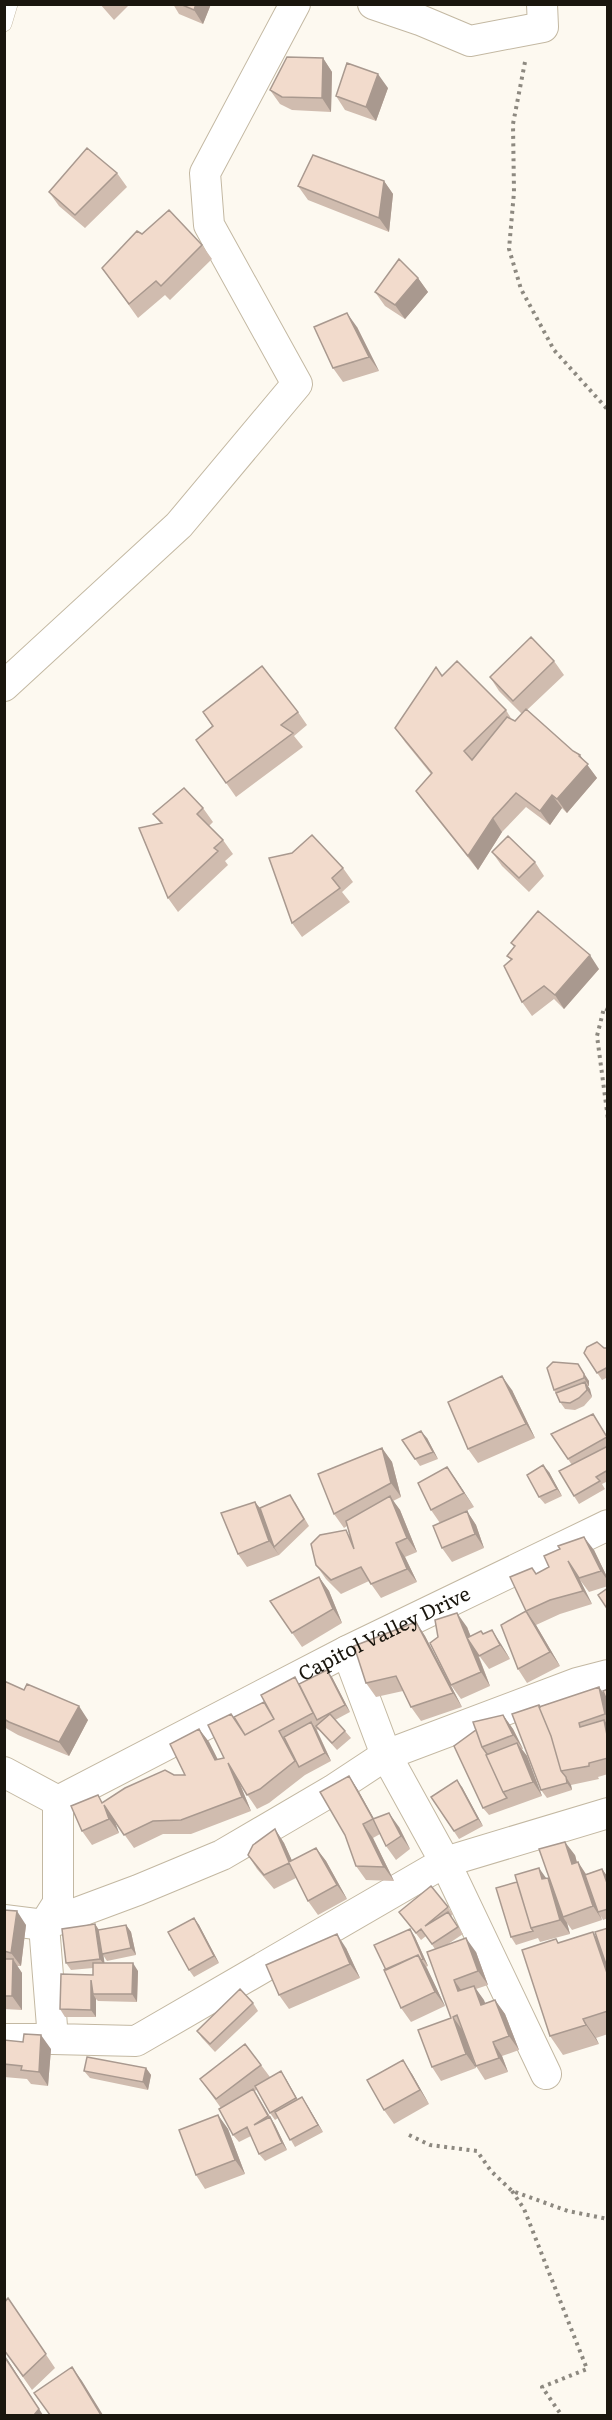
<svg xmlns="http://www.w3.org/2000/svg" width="612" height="2420" font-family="Literata,serif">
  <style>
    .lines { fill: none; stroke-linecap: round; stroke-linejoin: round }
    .service-casing { stroke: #c3b8a2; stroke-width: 16 }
    .minor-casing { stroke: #c3b8a2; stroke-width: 32 }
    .path { stroke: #8d8980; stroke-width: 4; stroke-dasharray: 3 4.5; stroke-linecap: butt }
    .service { stroke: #fff; stroke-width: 15 }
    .minor { stroke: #fff; stroke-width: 30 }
    .wall { fill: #d0bcaf }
    .shaded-wall { fill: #a9998f }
    .building { fill: #f2dbcc; stroke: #a9998f; stroke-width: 1.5 }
    .labels { text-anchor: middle; stroke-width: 5; stroke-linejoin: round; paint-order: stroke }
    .street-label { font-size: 20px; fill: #1a160e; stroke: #fdf9f0 }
  </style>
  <rect width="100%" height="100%" fill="#fdf9f0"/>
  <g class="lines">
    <g class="service-casing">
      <path id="service" d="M4 24 10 4"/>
    </g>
    <g class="minor-casing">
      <g id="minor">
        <path d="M373 4 420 20 470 41 543 27 542 4"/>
        <path d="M4 686 179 525 297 384 209 225 205 173 295 4"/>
        <path d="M347 1651 386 1755 445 1862 546 2074"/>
        <path id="s1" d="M4 1772 58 1801 347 1651 608 1525"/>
        <path d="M58 1801V1903L44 1925 53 2039 136 2041 445 1862 608 1813"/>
        <path d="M4 1920 44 1925 138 1890 222 1855 333 1790 386 1755 577 1683 608 1675"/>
        <path d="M4 2039H53"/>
      </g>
    </g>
    <path class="path" d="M525 62 513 124 514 192 509 249 521 289 554 350 608 410
      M608 1010 604 1008 597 1036 608 1119
      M409 2135 430 2145 477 2151 491 2171 512 2191 568 2211 608 2219
      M512 2191 524 2209 587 2369 542 2387 562 2416"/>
    <use href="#service" class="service"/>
    <use href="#minor" class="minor"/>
  </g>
  <path class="wall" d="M100 4H130L114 20Z
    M173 4H211L203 24 179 14Z
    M323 58 332 72 331 112 292 110 280 104 270 90Z
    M388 88 376 121 345 110 336 96Z
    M117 173 127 187 85 228 59 206 49 192Z
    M384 181 393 194 389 232 308 200 298 186Z
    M142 234 202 245 212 259 170 300 165 295 138 318 102 268Z
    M418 278 428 292 405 319 385 306 375 292Z
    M357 327 379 371 343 382 333 368Z
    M554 661 564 675 527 710 585 762 597 778 567 813 562 808 550 825 526 807 502 832 478 870 426 805 416 791 431 774 405 742 395 728 442 676 506 710 512 720 515 721 522 714 499 691 490 677Z
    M203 712H298L307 725 294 736 303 747 236 797 196 740 212 726Z
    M203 808 213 822 209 826 223 840 233 854 225 861 228 865 178 912 168 898 160 823 153 814Z
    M492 852 535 862 544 876 529 892 502 866Z
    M269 858 343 868 353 882 342 892 350 902 302 937 292 923Z
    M511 943 599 969 564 1009 554 999 532 1016 522 1002 511 960 507 956 514 947Z
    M604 1348H608V1377L602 1380 584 1353Z
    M553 1362 589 1381V1386H588L592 1397 584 1406 575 1410 565 1409 560 1402 554 1390Z
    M512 1390 535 1438 478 1463 468 1449Z
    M598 1422 608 1438V1481L602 1484 605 1489 579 1504 574 1496 572 1465 551 1434Z
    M427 1438 438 1459 420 1466 402 1440Z
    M382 1448 392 1462 401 1497 393 1501 400 1510 417 1552 405 1557 417 1582 381 1598 369 1581 341 1594 326 1579 316 1565 346 1530 350 1537 347 1526 344 1528 334 1514Z
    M447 1467 474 1507 452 1518 467 1511 476 1525 484 1548 452 1562 442 1548 440 1523 431 1510Z
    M549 1472 562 1496 545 1504 539 1497Z
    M255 1502 260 1508 295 1502 309 1526 279 1555 247 1567 238 1554Z
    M594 1550 608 1579V1586L589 1592 580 1580 592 1604 560 1614 536 1625 526 1611 537 1574Z
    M319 1577 329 1591 342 1623 302 1647 270 1601Z
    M526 1611 536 1625 560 1666 527 1683 518 1669Z
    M416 1622 425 1636 462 1707 421 1721 411 1707 403 1691 376 1697 366 1683Z
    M467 1627 471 1637 483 1634 501 1644 510 1659 489 1669 478 1654 490 1686 461 1699 451 1685Z
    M332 1677 350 1712 335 1720 345 1731 351 1738 337 1750 318 1729 317 1730 331 1761 305 1775 269 1803 257 1809 240 1784 251 1811 191 1834H163L134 1848 114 1820 119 1833 92 1845 82 1831 103 1802 174 1775H185L199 1729 209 1742 218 1760 224 1758 240 1726 299 1684Z
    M4 1681 88 1720 69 1756 18 1735 4 1727Z
    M599 1687 604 1695 608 1689V1774L598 1777 599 1779 571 1785 572 1790 547 1798 541 1790 540 1707Z
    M503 1715 513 1729 523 1749H522L527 1756 542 1796 489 1815 483 1808 454 1746Z
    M349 1776 358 1790 374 1819 399 1827 410 1849 396 1860 386 1846 380 1834 373 1838 394 1881 366 1880 356 1866Z
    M462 1787 483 1826 459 1839 431 1797Z
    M275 1829 284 1843 292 1861 316 1848 326 1861 347 1899 318 1915 308 1901 296 1878 274 1889 257 1869 248 1855Z
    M575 1855 577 1863 578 1862 586 1874 602 1869 607 1876 608 1918 603 1920 601 1916 602 1920 572 1930 567 1923 570 1934 540 1942 538 1938 516 1945 511 1937 546 1878H548L550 1881Z
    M448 1907 453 1914 451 1916 463 1934 448 1944 476 1952 488 1985 476 1989 485 2003 495 2000 505 2014 519 2050 502 2056 508 2072 485 2080 476 2066 466 2038 476 2068 441 2081 432 2067 451 2018 435 1949 426 1936 421 1940 399 1912Z
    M4 1910 26 1925 21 1966H17L22 1973V2010L4 2009Z
    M194 1918 199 1925 219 1963 194 1977 189 1970Z
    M95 1924 99 1930 126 1925 131 1932 136 1955 107 1961 103 1955 104 1963 138 1971 137 2002 98 2001 96 1999V2017H65L60 2009 93 1975V1968L71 1970 66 1963Z
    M608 1928V2034L596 2038 599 2044 563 2055 550 2036 559 1943 597 1938Z
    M410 1929 415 1937 428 1966 426 1967 445 2006 411 2022 401 2008 386 1970Z
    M346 1948 360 1978 289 2009 279 1995Z
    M253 2003 258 2011 215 2052 202 2038 197 2031Z
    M4 2040 51 2049 48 2086 31 2084 27 2079 4 2077Z
    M261 2065 270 2077 286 2079 298 2100 302 2097 307 2105 323 2132 295 2147 278 2118 275 2120 270 2113 257 2089 255 2091 275 2125 287 2150 265 2161 259 2154 251 2136 239 2142 233 2135 221 2108 200 2079Z
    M146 2068 151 2075 148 2090 90 2078 84 2071Z
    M412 2074 429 2104 394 2124 384 2110Z
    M218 2115 228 2129 245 2174 205 2189 196 2175Z
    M4 2293 7 2300 8 2298 55 2368 32 2390 4 2350Z"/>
  <path class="shaded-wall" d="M196 4H211L203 24 194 10Z
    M323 58 332 72 331 112 322 98Z
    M378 74 388 88 376 121 366 107Z
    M384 181 393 194 389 232 379 218Z
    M418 278 428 292 405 319 395 305Z
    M347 313 357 327 379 371 369 357Z
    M580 755 597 778 567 813 557 799Z
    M552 795 562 808 550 825 540 811Z
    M493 818 502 832 478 870 468 856Z
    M590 955 599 969 564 1009 555 995Z
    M578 1364 589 1381V1386L584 1378Z
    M502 1376 512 1390 535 1438 526 1424Z
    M585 1382 590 1389 592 1397 587 1390Z
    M421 1431 427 1438 438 1459 433 1452Z
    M382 1448 392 1462 401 1497 391 1483Z
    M543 1465 549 1472 562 1496 557 1489Z
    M447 1467 457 1481 474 1507 464 1493Z
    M390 1496 400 1510 417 1552 407 1538Z
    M255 1502 265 1515 274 1547 279 1555 269 1541Z
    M467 1511 476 1525 484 1548 475 1534Z
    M584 1537 594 1550 608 1579V1581L601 1571Z
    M396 1543 405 1557 417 1582 407 1569Z
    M568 1561 577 1574 592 1604 583 1591Z
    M319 1577 329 1591 342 1623 333 1609Z
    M526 1611 536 1625 560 1666 550 1652Z
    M457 1613 467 1627 490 1686 481 1672Z
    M416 1622 425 1636 462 1707 453 1693Z
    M492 1630 501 1644 510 1659 500 1645Z
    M327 1670 332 1677 350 1712 345 1705Z
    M599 1687 608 1699V1717L605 1714Z
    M79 1706 88 1720 69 1756 59 1742Z
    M503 1715 513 1729 523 1749 513 1735Z
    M604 1720 608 1725V1740Z
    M311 1722 316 1729 331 1761 325 1753Z
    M199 1729 209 1742 225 1774 215 1760Z
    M517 1743 527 1756 542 1796 533 1782Z
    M228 1763 237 1777 251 1811 242 1797Z
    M349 1776 358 1790 382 1833 373 1819Z
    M566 1777 571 1785 572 1790 567 1783Z
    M457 1780 462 1787 483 1826 478 1819Z
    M104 1805 114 1819 119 1833 109 1819Z
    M389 1813 399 1827 410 1849 401 1836Z
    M363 1824 373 1838 394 1881 384 1867Z
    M275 1829 284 1843 299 1876 289 1862Z
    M565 1842 575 1855 581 1878 572 1864Z
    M316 1848 326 1861 347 1899 337 1885Z
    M578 1862 587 1876 598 1912 602 1920 593 1906Z
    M539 1868 549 1882 542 1879Z
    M602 1869 607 1876 608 1884Z
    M548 1878 558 1891 563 1917 567 1923 570 1934 560 1920Z
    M17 1911 26 1925 21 1966 11 1953Z
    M194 1918 199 1925 219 1963 214 1956Z
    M95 1924 100 1932 105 1966 100 1959Z
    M126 1925 131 1932 136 1955 131 1948Z
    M410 1929 415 1937 428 1966 423 1959Z
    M593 1932 606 1951 608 1955V1976Z
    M337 1934 346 1948 360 1978 350 1964Z
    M466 1938 476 1952 488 1985 478 1971Z
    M418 1955 427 1968 445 2006 435 1992Z
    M13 1959 22 1973V2010L12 1996Z
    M133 1963 138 1971 137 2002 132 1994Z
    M91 1980 93 1994 96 1999V2017L91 2010Z
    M454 1980 464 1994 458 1991Z
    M474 1986 484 2000 491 2019 481 2005Z
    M495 2000 505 2014 519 2050 509 2036Z
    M453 2017 463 2031 476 2068 466 2054Z
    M583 2019 596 2038 599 2044 586 2025Z
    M41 2035 51 2049 48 2086 39 2072Z
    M493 2042 502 2056 508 2072 499 2058Z
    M403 2060 412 2074 429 2104 420 2090Z
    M146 2068 151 2075 148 2090 143 2082Z
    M281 2071 286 2079 301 2106 296 2098Z
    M253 2089 275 2125 287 2150 282 2143 271 2120Z
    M302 2097 307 2105 323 2132 318 2125Z
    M218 2115 228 2129 245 2174 235 2160Z
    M4 2354 43 2415H34Z
    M72 2367 82 2381 103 2415H101Z"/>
  <path class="building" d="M180 4H196L194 10Z
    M287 57 323 58 322 98 282 97 270 90Z
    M347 63 378 74 366 107 336 96Z
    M87 148 117 173 75 215 49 192Z
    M313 155 384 181 379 218 298 186Z
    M169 210 202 245 161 286 156 281 129 304 102 268 137 231 142 234Z
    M399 259 418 278 395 305 375 292Z
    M347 313 369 357 333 368 314 327Z
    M531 637 554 661 513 701 490 677Z
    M457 661 506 710 464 751 472 760 507 717 515 721 526 709 573 751 580 755 579 756 588 764 557 799 552 795 540 811 516 793 493 818 468 856 416 791 432 773 395 728 436 667 442 676Z
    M262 666 298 712 281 725 293 733 226 783 196 740 213 726 203 712Z
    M184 788 203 808 197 814 223 840 214 848 218 851 168 898 139 828 162 823 153 814Z
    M312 835 343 868 332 878 340 888 292 923 269 858 292 853Z
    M508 836 535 862 519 878 492 852Z
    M538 911 590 955 555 995 544 986 522 1002 504 966 512 959 507 956 515 946 511 943Z
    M597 1342 604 1348H608V1367L597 1373 584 1353 587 1347Z
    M553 1362 578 1364 584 1374V1378L554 1390 547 1368Z
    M502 1376 526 1424 468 1449 448 1402Z
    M585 1382 587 1390 579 1398 570 1403 560 1402 556 1393Z
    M593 1414 607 1437 568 1459 551 1434Z
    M421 1431 433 1452 415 1459 402 1440Z
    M608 1446V1470L596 1477 600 1481 574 1496 559 1471Z
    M382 1448 391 1483 334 1514 318 1474Z
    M543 1465 557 1489 539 1497 527 1475Z
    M447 1467 464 1493 431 1510 418 1483Z
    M290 1495 304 1519 274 1547 260 1508Z
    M390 1496 407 1538 396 1543 407 1569 371 1584 361 1567 331 1580 316 1565 311 1544 320 1535 346 1530 354 1549 346 1521Z
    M255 1502 269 1541 238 1554 221 1513Z
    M467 1511 475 1534 442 1548 433 1526Z
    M584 1537 601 1571 579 1578 568 1561 583 1591 550 1600 526 1611 510 1577 532 1568 536 1574 549 1567 544 1556 560 1549 558 1546Z
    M319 1577 333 1609 292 1633 270 1601Z
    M608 1588V1610L598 1595Z
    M526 1611 550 1652 518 1669 501 1625Z
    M457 1613 467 1638 481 1631 483 1634 492 1630 500 1645 479 1656 467 1638 481 1672 451 1685 430 1643 438 1637 435 1620Z
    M416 1622 453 1693 411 1707 396 1676 366 1683 354 1646Z
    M327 1670 345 1705 317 1720 299 1684Z
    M295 1677 313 1713 279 1731 295 1761 260 1789 247 1795 228 1763 242 1797 181 1820 153 1821 124 1835 104 1805 109 1819 82 1831 71 1806 98 1795 102 1803 125 1788 165 1770 174 1775H185L170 1744 199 1729 215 1760 224 1758 208 1725 231 1714 245 1735 274 1719 261 1695Z
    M4 1681 24 1690 27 1684 79 1706 59 1742 9 1722 4 1719Z
    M599 1687 605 1714 579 1723 580 1727 604 1720 608 1740V1758L589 1763V1766L561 1771 551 1736 539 1707Z
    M608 1689V1703L603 1691Z
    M264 1702 274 1719 245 1735 234 1717Z
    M539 1705 540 1707H539L551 1736 561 1771 566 1777 567 1783 541 1790 512 1714Z
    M330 1714 345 1731 332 1743 316 1726Z
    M503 1715 513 1735 482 1747 473 1722Z
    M311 1722 325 1753 299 1767 284 1737Z
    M476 1730 482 1747 487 1754 486 1755 503 1792 507 1798 483 1808 454 1746Z
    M517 1743 533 1782 503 1792 486 1755Z
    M349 1776 373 1819 363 1824 384 1867 356 1866 345 1835 320 1792Z
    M457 1780 478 1819 454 1831 431 1797Z
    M389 1813 401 1836 386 1846 373 1819Z
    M275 1829 289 1862 316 1848 337 1885 308 1901 289 1863 264 1875 248 1855 253 1845Z
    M565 1842 572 1864 578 1862 593 1906 563 1917 539 1849Z
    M539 1868 542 1879 548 1878 560 1920 531 1928 515 1875Z
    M602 1869 607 1883H608V1909L598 1912 585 1875Z
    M517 1882 531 1928 533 1931 511 1937 496 1888Z
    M431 1886 448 1907 425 1926 448 1912 458 1927 432 1944 421 1929 416 1933 399 1912Z
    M4 1910 17 1911 11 1953 4 1951Z
    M194 1918 214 1956 189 1970 168 1932Z
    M95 1924 100 1959 66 1963 62 1929Z
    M126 1925 131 1948 102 1954 98 1930Z
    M608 1928V1970L595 1932Z
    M410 1929 423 1959 421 1960 418 1955 386 1970 374 1945Z
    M593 1932 608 1976V2011L583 2019 586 2025 550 2036 522 1950 556 1939 558 1943Z
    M337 1934 350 1964 279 1995 266 1965Z
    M466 1938 478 1971 454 1980 458 1991 474 1986 481 2005 495 2000 509 2036 493 2042 499 2058 476 2066 457 2015 453 2017 466 2054 432 2067 418 2030 451 2018 427 1952Z
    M418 1955 435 1992 401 2008 384 1970Z
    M4 1959H13L12 1996H4Z
    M93 1963H133L132 1994H93L91 1980V2010L60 2009 61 1974 93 1975Z
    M240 1989 253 2003 210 2044 197 2031Z
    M24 2034 41 2035 39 2072 21 2070 22 2066 4 2064V2040L23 2042Z
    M245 2044 261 2065 216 2099 200 2079Z
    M87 2057 146 2068 143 2082 84 2071Z
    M403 2060 420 2090 384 2110 367 2080Z
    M281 2071 296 2098 270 2113 255 2086Z
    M253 2089 268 2116 254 2125 270 2117 282 2143 259 2154 247 2127 233 2135 219 2109Z
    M302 2097 318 2125 290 2140 275 2112Z
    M218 2115 235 2160 196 2175 179 2130Z
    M8 2298 46 2354 23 2376 4 2350V2303Z
    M4 2356 39 2409 34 2415H4Z
    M72 2367 101 2415H50L34 2393Z"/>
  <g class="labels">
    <g class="street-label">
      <text dy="7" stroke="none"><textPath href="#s1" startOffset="428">Capitol Valley Drive</textPath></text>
    </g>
  </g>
  <rect width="612" height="2420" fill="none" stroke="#1a160e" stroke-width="12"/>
</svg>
